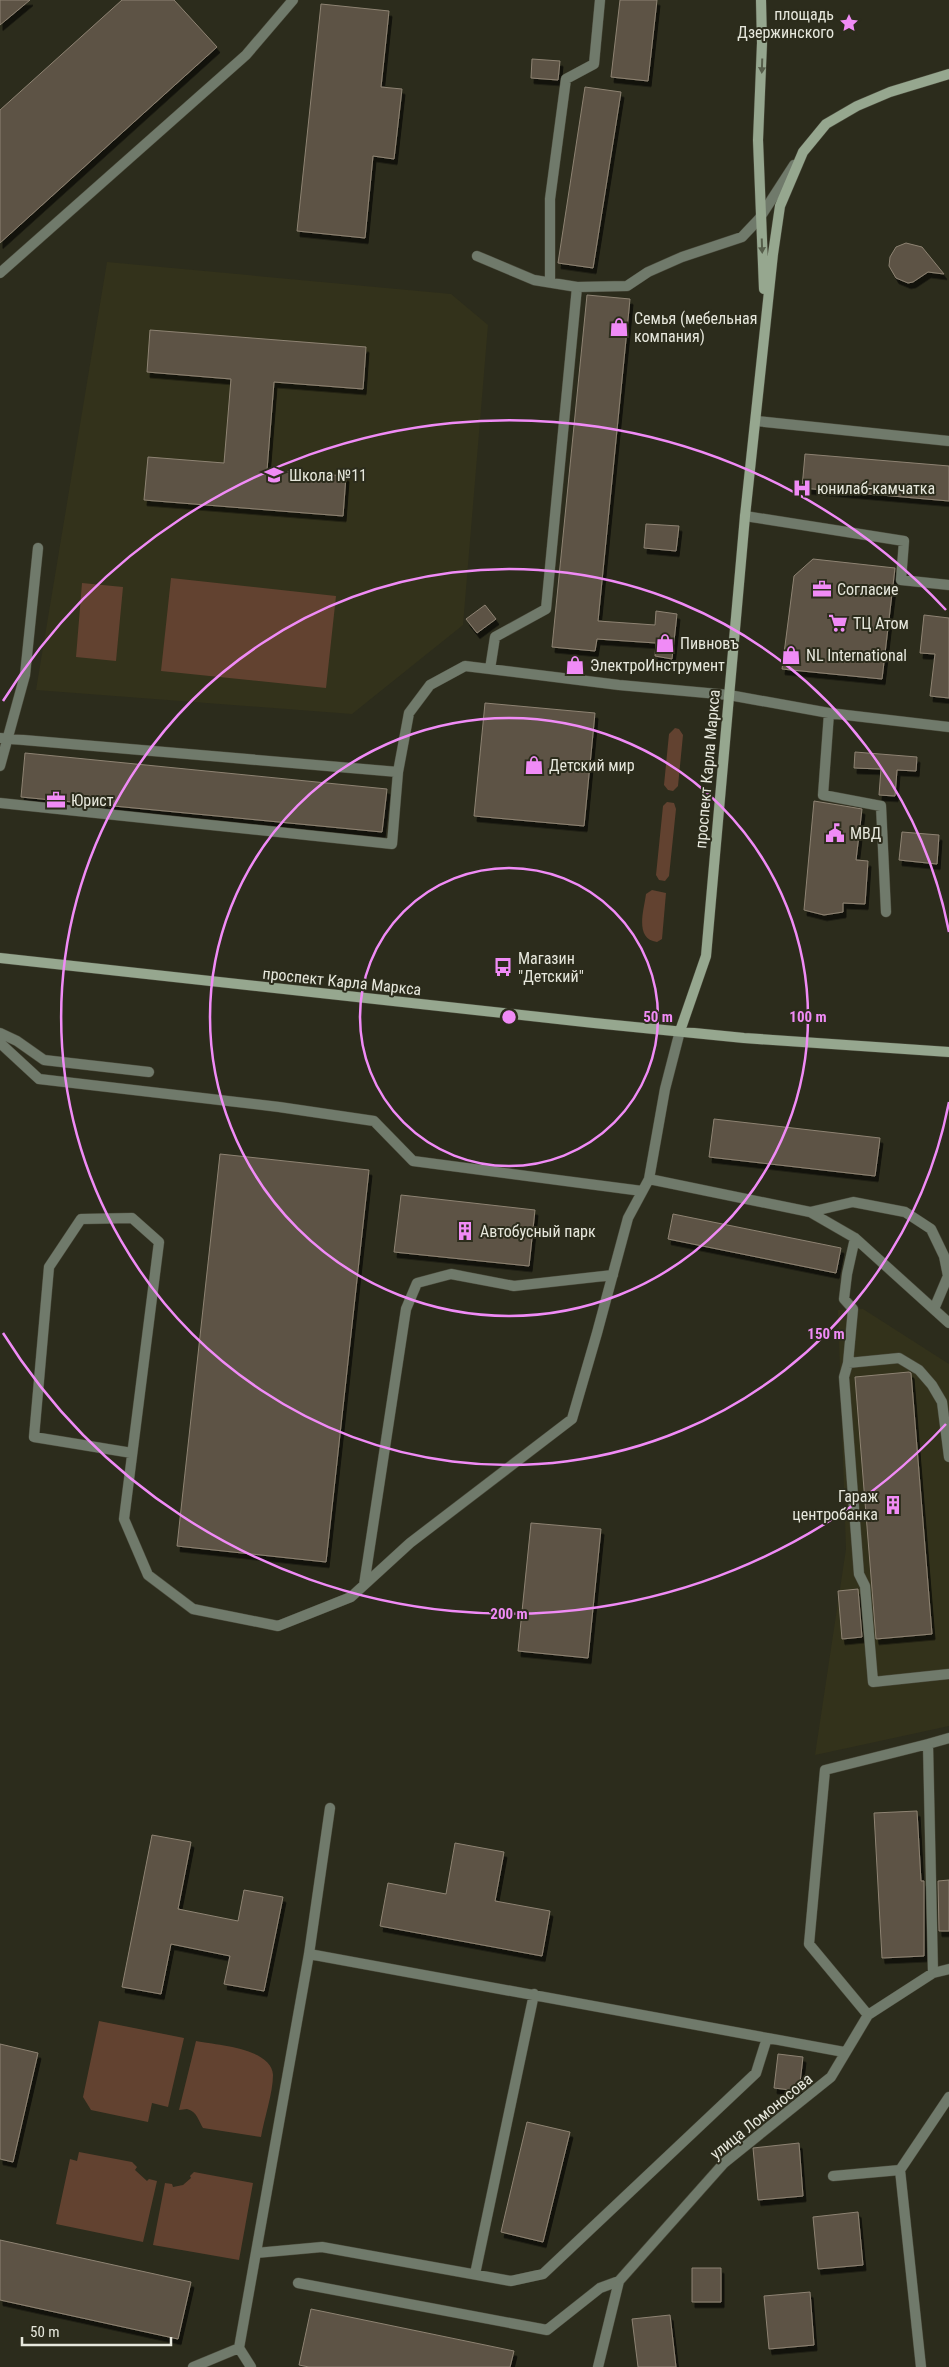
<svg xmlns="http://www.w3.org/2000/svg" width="949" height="2367" font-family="'Roboto Condensed',sans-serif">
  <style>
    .built { fill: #33321b }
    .green { fill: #624230 }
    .building { fill: #5d5344; stroke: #8e8373; filter: url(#shadow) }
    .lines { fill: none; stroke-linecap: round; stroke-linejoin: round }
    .lane-casing { stroke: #4a4a3b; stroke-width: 11 }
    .secondary-casing { stroke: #4a4a3b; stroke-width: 11 }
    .lane { stroke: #707a6b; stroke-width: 10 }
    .secondary { stroke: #96a78f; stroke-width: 10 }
    .oneway { fill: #565d4a }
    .ring { fill: none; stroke: #f08bf6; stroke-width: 2.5 }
    .labels { text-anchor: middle; stroke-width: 4; stroke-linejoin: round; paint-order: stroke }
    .poi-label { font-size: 16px; fill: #e7e8dd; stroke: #2c2c1c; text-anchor: start }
    .street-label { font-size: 16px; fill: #e7e8dd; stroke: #2c2c1c }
    .centre { fill: #f08bf6; stroke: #2c2c1c; stroke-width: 2.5 }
    .ring-label { font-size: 15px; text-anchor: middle; font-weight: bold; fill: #f08bf6; stroke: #2c2c1c; stroke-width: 4; stroke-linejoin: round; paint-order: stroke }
  </style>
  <defs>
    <filter id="shadow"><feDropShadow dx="3" dy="5.5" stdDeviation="0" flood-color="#0009"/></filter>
  </defs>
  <rect width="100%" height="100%" fill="#2c2c1c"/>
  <path class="built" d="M107 262 451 294 488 325 463 625 352 714 36 690Z
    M863 1309 949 1364V1726L815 1755 846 1549 838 1310Z"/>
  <path class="green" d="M171 578 336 596 326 688 161 671Z
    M82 583 123 587 116 661 76 657Z
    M675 728 679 729 683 735 678 786 673 791 668 790 664 785 669 734Z
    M667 802 674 803 676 809 669 876 665 881 659 880 656 875 663 806Z
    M652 890 666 893 662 939 657 942C634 939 644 910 646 894Z
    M99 2021 184 2038 168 2107 152 2103 148 2122 91 2110 83 2097Z
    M196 2041C216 2045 272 2048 273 2075 273 2093 264 2119 261 2137L203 2128C199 2122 197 2111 187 2109 184 2109 182 2110 179 2110Z
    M79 2152 132 2162 137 2167 135 2170 147 2181 149 2179 157 2181 143 2242 56 2224 70 2159 77 2161Z
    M194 2172 253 2183 239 2260 153 2245 165 2183 172 2184 173 2187 183 2185 191 2178 190 2176Z"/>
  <path class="building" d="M0 0H30L0 25Z
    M122 0H174L217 47 0 243V110Z
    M620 0H657L648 81 611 77Z
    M321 4 389 11 381 87 402 89 394 159 373 156 365 238 297 231Z
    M532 59 560 61 558 80 531 78Z
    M585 87 621 92 593 268 558 263Z
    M906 243 922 247 944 274 928 272 913 282 908 283 896 278 889 266 890 257 896 247Z
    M587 295 630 299 598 621 655 625 656 611 677 614 672 659 655 656 656 643 597 639 595 651 552 647Z
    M150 330 366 347 363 389 274 382 267 470 346 476 343 516 144 500 148 457 224 463 231 379 147 372Z
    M805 454 949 466V501L802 488Z
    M646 524 679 526 676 551 644 548Z
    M813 559 895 568 882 679 782 669 794 576Z
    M485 605 496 619 477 633 466 619Z
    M924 615 949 618V698L930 696 935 654 920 653Z
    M485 703 595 713 584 826 474 816Z
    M855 752 917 757 916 771 897 770 895 796 879 795 881 769 854 768Z
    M25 753 387 789 382 832 21 797Z
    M814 801 862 809 856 860 868 861 865 904 843 903V912L824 915 804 910Z
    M902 832 939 835 937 864 899 860Z
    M714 1119 880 1138 875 1176 709 1157Z
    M220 1154 369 1170 326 1562 177 1546Z
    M401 1195 535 1210 529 1266 394 1252Z
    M673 1214 841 1248 836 1273 668 1239Z
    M909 1372 911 1373 932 1634 876 1639 855 1377Z
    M531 1523 601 1529 588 1658 518 1651Z
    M858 1589 862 1637 842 1639 838 1591Z
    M917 1811 921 1881H924V1956L882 1958 874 1813Z
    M152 1835 191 1842 178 1909 238 1921 244 1890 283 1897 264 1991 224 1984 230 1956 171 1944 161 1994 122 1987Z
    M455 1843 504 1852 495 1901 550 1911 542 1956 380 1926 388 1883 446 1894Z
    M949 1880V1931H939L938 1881Z
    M0 2044 38 2053 13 2162 0 2159Z
    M778 2054 803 2057 799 2091 774 2088Z
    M527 2122 570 2132 543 2242 501 2232Z
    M799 2143 803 2196 758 2200 753 2148Z
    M858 2212 863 2265 818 2269 813 2217Z
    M0 2240 191 2282 178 2339 0 2300Z
    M692 2268H721V2302H692Z
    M810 2292 814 2345 769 2349 764 2296Z
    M311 2309 514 2351 510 2367H309L299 2365Z
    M670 2315 676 2367H638L632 2319Z"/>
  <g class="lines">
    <g class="lane-casing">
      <path id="lane" d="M477 256 534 280 577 287
        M0 273 246 55 293 0
        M550 282V199L566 79 594 64 600 0
        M756 421 949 441
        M745 516 904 541 901 580 949 585
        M490 669 495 637 546 609 577 287 627 286 648 272 682 257 742 237 759 219 794 165
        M829 713 823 795 881 806 886 912
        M0 738 398 772
        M0 766 25 675 38 548
        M0 803 392 844 398 772 409 713 430 685 465 666 619 685 729 695 829 713 949 727
        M680 1031 665 1089 649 1179 810 1212 855 1238 949 1323
        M0 1033 17 1041 44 1060 149 1072
        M0 1043 39 1079 279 1107 374 1121 413 1161 642 1191
        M810 1212 853 1202 905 1212 931 1229 944 1256 948 1276 934 1309
        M848 1363 853 1309 844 1299 847 1274 855 1238
        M132 1453 34 1437 49 1267 81 1219 132 1218 159 1242 124 1519 148 1575 193 1609 278 1626 351 1597 410 1543 572 1419 597 1333 628 1218 649 1179
        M949 1457 942 1402 932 1385 919 1370 899 1358 848 1363 844 1377 859 1574 865 1586 873 1682 949 1674
        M364 1585 406 1309 417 1283 451 1274 514 1286 613 1275
        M309 1954 844 2052
        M933 1973 928 1744 949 1738
        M868 2015 809 1944 825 1770 928 1744
        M833 2176 900 2170
        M256 2253 322 2247 511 2281 543 2274 756 2073 767 2038
        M475 2274 534 1994
        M298 2283 547 2330 600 2288 619 2281
        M239 2348 251 2367
        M193 2367 239 2348 309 1954 330 1808
        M598 2367 619 2281 724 2163 831 2077 868 2015 933 1973 949 1969
        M921 2367 900 2170 949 2097"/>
    </g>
    <g class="secondary-casing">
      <path id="secondary" d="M761 0 762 43 758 140 764 289
        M0 958 594 1023 744 1038 949 1052
        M680 1031 706 956 745 516 773 254 780 206 803 152 826 124 857 106 890 92 949 74"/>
    </g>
    <use href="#lane" class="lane"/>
    <use href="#secondary" class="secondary"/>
  </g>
  <defs><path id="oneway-solid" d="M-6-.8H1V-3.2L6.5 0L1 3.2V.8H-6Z" transform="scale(1.25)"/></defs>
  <g class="oneway">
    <use href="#oneway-solid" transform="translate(762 66) rotate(92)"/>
    <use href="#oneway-solid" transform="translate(762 246) rotate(88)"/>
  </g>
  <g class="ring">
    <circle cx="509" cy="1017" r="149"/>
    <circle cx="509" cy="1017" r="299"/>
    <path d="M949 1102A448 448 0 1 1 949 932"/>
    <path d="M946 1424A597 597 0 0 1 3 1333M3 701A597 597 0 0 1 946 610"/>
  </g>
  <defs>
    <g id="sight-bare" transform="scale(1.5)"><path d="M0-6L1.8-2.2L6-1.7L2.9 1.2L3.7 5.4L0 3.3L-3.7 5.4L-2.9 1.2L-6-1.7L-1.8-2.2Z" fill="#f08bf6" stroke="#2c2c1c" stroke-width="2.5" paint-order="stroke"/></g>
    <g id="shop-bare" transform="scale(1.5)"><path d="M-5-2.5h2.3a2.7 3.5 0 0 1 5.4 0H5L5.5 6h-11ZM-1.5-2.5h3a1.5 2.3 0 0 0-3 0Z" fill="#f08bf6" stroke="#2c2c1c" stroke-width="2.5" paint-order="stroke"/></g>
    <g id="school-bare" transform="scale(1.5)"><path d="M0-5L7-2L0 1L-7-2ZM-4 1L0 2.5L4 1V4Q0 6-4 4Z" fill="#f08bf6" stroke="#2c2c1c" stroke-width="2.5" paint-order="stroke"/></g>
    <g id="hospital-bare" transform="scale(1.5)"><path d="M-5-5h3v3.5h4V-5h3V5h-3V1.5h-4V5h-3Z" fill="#f08bf6" stroke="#2c2c1c" stroke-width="2.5" paint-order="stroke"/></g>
    <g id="office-bare" transform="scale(1.5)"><path d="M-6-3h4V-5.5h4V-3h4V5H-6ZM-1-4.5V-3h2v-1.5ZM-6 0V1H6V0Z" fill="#f08bf6" stroke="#2c2c1c" stroke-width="2.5" paint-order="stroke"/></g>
    <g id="supermarket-bare" transform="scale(1.5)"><path d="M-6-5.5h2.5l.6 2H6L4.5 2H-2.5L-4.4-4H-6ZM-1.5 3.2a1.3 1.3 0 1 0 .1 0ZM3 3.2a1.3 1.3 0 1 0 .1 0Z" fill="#f08bf6" stroke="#2c2c1c" stroke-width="2.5" paint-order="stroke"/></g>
    <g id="civic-bare" transform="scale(1.5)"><path d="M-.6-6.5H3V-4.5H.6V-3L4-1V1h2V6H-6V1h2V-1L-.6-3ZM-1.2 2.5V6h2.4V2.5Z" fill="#f08bf6" stroke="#2c2c1c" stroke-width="2.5" paint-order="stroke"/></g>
    <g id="bus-bare" transform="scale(1.5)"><path d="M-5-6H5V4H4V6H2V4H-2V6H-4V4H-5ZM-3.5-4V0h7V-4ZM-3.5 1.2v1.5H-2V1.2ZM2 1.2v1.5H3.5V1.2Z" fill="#f08bf6" stroke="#2c2c1c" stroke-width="2.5" paint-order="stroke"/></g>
    <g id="building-bare" transform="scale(1.5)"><path d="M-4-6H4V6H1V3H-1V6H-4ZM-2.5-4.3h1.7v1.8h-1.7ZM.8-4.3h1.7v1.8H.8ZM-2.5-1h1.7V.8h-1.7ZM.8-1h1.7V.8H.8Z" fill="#f08bf6" stroke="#2c2c1c" stroke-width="2.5" paint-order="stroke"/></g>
  </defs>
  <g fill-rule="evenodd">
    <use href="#sight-bare" x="849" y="23"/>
    <use href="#shop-bare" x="619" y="327"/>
    <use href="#school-bare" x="274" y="475"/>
    <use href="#hospital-bare" x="802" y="488"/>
    <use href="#office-bare" x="822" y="589"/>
    <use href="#supermarket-bare" x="838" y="623"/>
    <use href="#shop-bare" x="665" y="643"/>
    <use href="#shop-bare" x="791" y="655"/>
    <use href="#shop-bare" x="575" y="665"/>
    <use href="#shop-bare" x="534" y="765"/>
    <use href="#office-bare" x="56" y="800"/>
    <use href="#civic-bare" x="835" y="833"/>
    <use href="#bus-bare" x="503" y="967"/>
    <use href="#building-bare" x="465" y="1231"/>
    <use href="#building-bare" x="893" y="1505"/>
  </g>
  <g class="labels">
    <g class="poi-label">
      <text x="834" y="20" text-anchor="end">площадь<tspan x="834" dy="18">Дзержинского</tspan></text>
      <text x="634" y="324">Семья (мебельная<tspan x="634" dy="18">компания)</tspan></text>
      <text x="289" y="481">Школа №11</text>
      <text x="817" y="494">юнилаб-камчатка</text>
      <text x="837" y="595">Согласие</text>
      <text x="853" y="629">ТЦ Атом</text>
      <text x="680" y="649">Пивновъ</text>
      <text x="806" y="661">NL International</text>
      <text x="590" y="671">ЭлектроИнструмент</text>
      <text x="549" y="771">Детский мир</text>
      <text x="71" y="806">Юрист</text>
      <text x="850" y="839">МВД</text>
      <text x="518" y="964">Магазин<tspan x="518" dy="18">"Детский"</tspan></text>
      <text x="480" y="1237">Автобусный парк</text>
      <text x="878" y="1502" text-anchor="end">Гараж<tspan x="878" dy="18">центробанка</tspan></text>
    </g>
    <g class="street-label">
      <text transform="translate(707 769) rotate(-85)" y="6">проспект Карла Маркса</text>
      <text transform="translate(342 981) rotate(6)" y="6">проспект Карла Маркса</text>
      <text transform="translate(761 2116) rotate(-39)" y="6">улица Ломоносова</text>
    </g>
  </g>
  <circle cx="509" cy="1017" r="8" class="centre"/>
  <g class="ring-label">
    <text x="658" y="1022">50 m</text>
    <text x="808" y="1022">100 m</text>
    <text x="826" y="1339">150 m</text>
    <text x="509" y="1619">200 m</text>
  </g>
  <path d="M22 2337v8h149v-8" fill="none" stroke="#e7e8dd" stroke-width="2.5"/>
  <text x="30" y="2337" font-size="15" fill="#e7e8dd" stroke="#2c2c1c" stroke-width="4" paint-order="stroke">50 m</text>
</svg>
